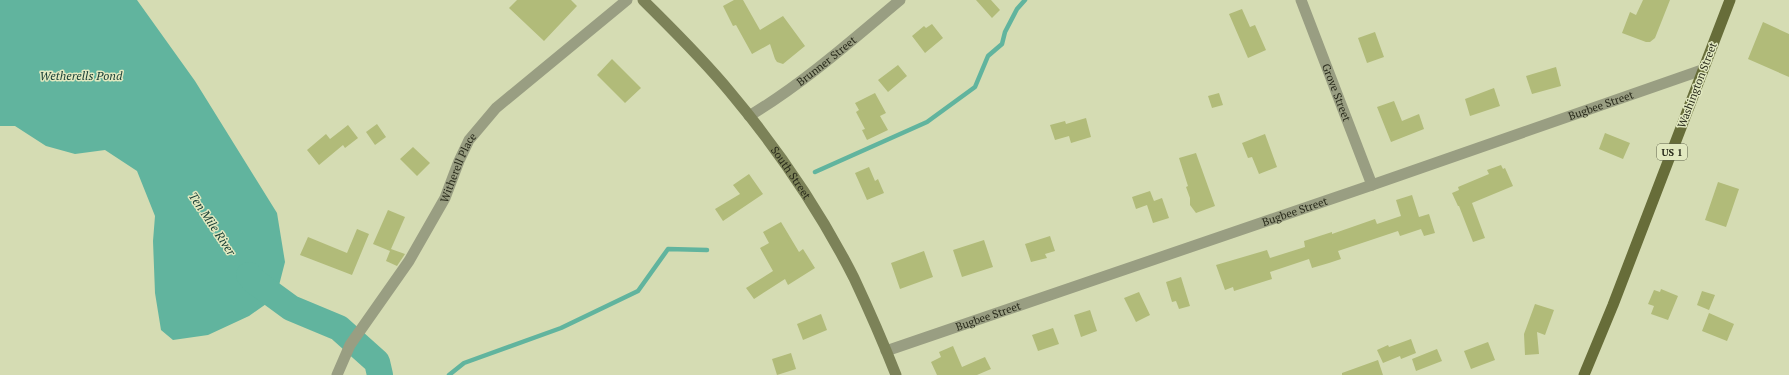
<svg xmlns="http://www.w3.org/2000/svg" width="1789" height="375" font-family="'PT Serif',serif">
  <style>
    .water { fill: #61b49e }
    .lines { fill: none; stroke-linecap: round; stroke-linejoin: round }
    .stream { stroke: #61b49e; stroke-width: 4.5 }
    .river { stroke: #61b49e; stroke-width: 26 }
    .building { fill: #b1bb79 }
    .minor { stroke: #999e82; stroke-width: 11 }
    .secondary { stroke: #7c8258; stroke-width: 11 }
    .primary { stroke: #676d39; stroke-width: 11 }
    .labels { text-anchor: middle; stroke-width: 3; stroke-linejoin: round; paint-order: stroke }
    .shield { fill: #e2e9c0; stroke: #60644c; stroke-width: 1 }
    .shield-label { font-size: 10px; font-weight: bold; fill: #292b1b }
    .street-label { font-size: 11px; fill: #292b1b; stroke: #e2e9c0 }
    .water-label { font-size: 12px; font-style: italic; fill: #173d34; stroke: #e2e9c0 }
  </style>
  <rect width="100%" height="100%" fill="#d5dcb3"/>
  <path class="water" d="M0 0H137L195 81 277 213 285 262 276 297 249 316 208 335 173 340 161 330 155 293 153 241 155 216 137 171 105 150 75 154 46 146 15 126H0Z"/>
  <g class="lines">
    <path class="stream" d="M815 172 927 122 975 87 988 56 1002 44 1005 32 1017 9 1025 0
      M449 375 464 363 561 328 638 291 668 249 707 250"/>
    <path class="river" d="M249 275 254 281 291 308 339 328 377 362 380 375"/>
  </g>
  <path class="building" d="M517 0H571L577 6 544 41 509 8Z
    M734 0H743L760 30 783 16 805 46 783 64 777 62 775 59 770 44 752 54 736 25 733 26 723 6Z
    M976 0H991L1000 10 992 18Z
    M1643 0H1670L1655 38 1650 42H1646L1622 33 1630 12 1636 15Z
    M1242 9 1250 27 1255 25 1266 50 1248 58 1229 14Z
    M1763 22 1789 34V77L1748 59Z
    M932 24 943 38 925 53 912 36 924 26 926 28Z
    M1375 32 1384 57 1367 63 1358 38Z
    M612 59 641 88 625 103 597 75Z
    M898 65 907 76 888 92 878 80Z
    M1556 67 1561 86 1532 94 1526 76Z
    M1494 88 1500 106 1470 116 1465 99Z
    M875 93 886 113 880 116 888 130 867 140 862 130 865 129 856 112 859 110 855 103Z
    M1219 93 1223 105 1212 108 1208 96Z
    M1394 101 1402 121 1419 114 1424 129 1391 142 1377 107Z
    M1086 118 1091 137 1071 143 1069 136 1055 140 1050 125 1065 121 1066 124Z
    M377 124 386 137 375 145 366 132Z
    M348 125 358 138 345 148 343 145 319 165 307 150 326 134 330 139Z
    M1605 133 1630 143 1623 159 1599 149Z
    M1265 134 1277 167 1259 174 1252 157 1248 158 1242 143Z
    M413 147 430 163 417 176 400 159Z
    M1196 153 1215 206 1196 213 1190 205V198L1186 187 1188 186 1179 158Z
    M1501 165 1503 169 1505 168 1513 186 1472 203 1485 238 1473 242 1459 206H1458L1452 193 1459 190 1458 187 1489 174 1487 170Z
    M869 167 875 181 878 179 884 193 867 200 855 173Z
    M749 174 763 194 723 221 715 209 740 194 733 185Z
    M1718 182 1739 189 1726 227 1705 220Z
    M1150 191 1154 201 1162 198 1169 218 1153 223 1147 205 1136 209 1132 197Z
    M1412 195 1419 217 1429 214 1435 233 1424 236 1421 229 1400 236 1398 231 1338 251 1341 259 1329 263 1312 268 1309 259 1270 272 1272 279 1234 291 1233 287 1225 290 1216 265 1267 250 1270 258 1305 247 1304 241 1332 232V234L1375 219 1377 224 1401 216 1396 200Z
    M388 210 405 217 391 249 405 254 397 266 386 261 390 251 373 244Z
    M781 222 799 252 803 249 815 268 788 285 785 279 754 299 746 288 773 271 760 248 769 243 763 232Z
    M357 229 369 234 352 275 300 255 308 237 347 253Z
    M1050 236 1055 251 1045 254 1047 258 1031 262 1025 244Z
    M984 240 993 267 962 277 953 250Z
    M924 251 933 277 900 289 891 263Z
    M1181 277 1190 306 1179 309 1176 301 1172 302 1166 282Z
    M1661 289 1678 296 1668 320 1651 314 1654 306 1648 304 1654 290 1660 292Z
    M1702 291 1715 295 1709 310 1697 305Z
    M1139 292 1150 315 1136 322 1124 298Z
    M1535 304 1554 310 1545 335 1537 332 1539 354 1525 355 1524 334Z
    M1090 310 1097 331 1081 337 1074 315Z
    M1709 313 1734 324 1727 341 1702 331Z
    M821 314 827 330 803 340 797 324Z
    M1053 328 1059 344 1038 351 1032 335Z
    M1411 339 1416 353 1401 359 1400 356 1383 363 1377 350 1388 345 1389 347Z
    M1488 342 1495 360 1471 369 1464 351Z
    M953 346 962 367 985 357 991 369 977 375H937L931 362 941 357 939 352Z
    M1437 349 1442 361 1416 371 1412 359Z
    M791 353 796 369 777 375 772 359Z
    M1378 360 1383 375H1342V373Z"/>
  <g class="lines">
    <g class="minor">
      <path id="s1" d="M1301 0 1372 185"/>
      <path id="s2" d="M749 116C804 83 851 41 900 0"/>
      <path id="s3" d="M886 351 1372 185 1702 70"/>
      <path id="s4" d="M337 375 350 345 409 261 445 198 459 161 469 140 496 108 627 0"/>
    </g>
    <path class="secondary" id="s5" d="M643 0C673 30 703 59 730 92 777 148 821 213 854 278 869 310 883 342 896 375"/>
    <path class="primary" d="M1584 375 1613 305 1730 0"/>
  </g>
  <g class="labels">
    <rect class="shield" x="1657" y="144" width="30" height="16" rx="3"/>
    <g class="shield-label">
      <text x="1672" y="156">US 1</text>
    </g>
    <g class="street-label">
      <text dy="4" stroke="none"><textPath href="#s2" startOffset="95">Brunner Street</textPath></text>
      <text transform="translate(1697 85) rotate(-69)" y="4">Washington Street</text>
      <text dy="4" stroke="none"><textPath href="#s1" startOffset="99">Grove Street</textPath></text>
      <text dy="4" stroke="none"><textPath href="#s3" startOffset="756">Bugbee Street</textPath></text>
      <text dy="4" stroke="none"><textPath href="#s4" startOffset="241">Witherell Place</textPath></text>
      <text dy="4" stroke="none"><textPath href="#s5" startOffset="228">South Street</textPath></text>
      <text dy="4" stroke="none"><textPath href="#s3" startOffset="432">Bugbee Street</textPath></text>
      <text dy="4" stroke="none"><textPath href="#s3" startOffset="108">Bugbee Street</textPath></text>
    </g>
    <g class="water-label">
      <text x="81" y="80">Wetherells Pond</text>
      <text transform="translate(212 224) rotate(56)" y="4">Ten Mile River</text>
    </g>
  </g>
</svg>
